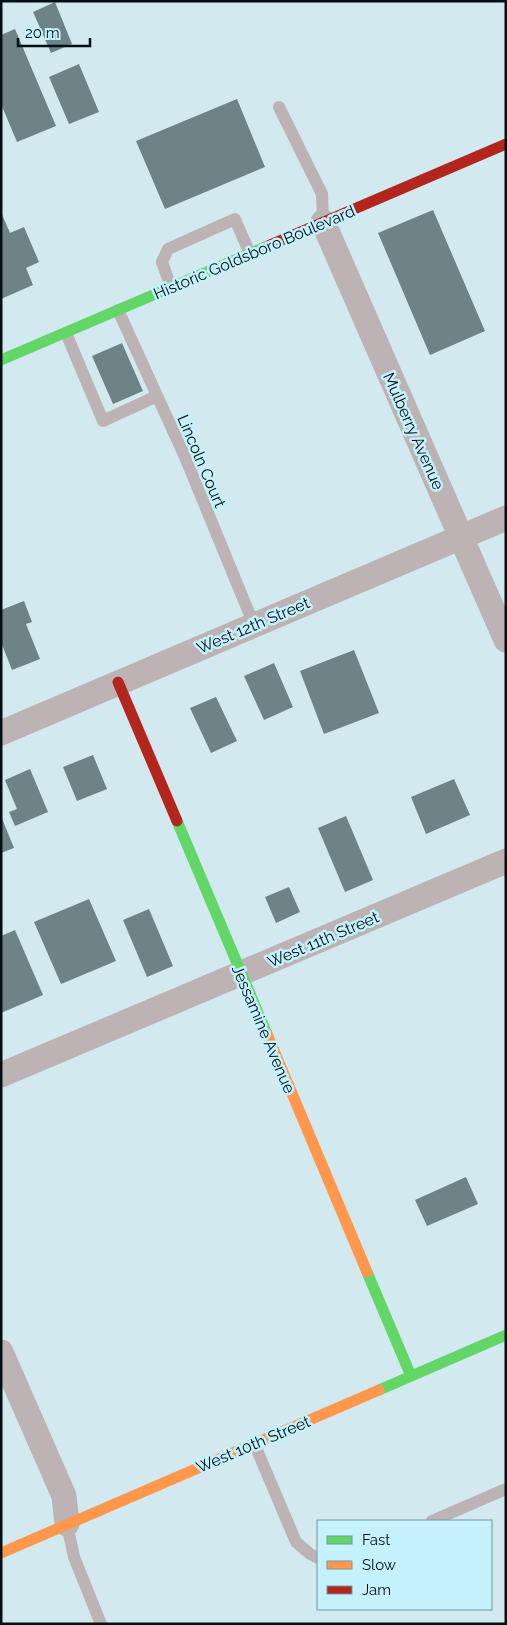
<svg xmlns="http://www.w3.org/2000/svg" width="507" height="1625" font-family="Raleway,sans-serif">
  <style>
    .building { fill: #6d8388 }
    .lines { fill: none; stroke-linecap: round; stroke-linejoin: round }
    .lane { stroke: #bdb3b5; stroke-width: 12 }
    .street { stroke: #bdb3b5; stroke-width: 25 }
    .fast { stroke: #63d668; stroke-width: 11 }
    .slow { stroke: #ff974d; stroke-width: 11 }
    .jam { stroke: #b3261e; stroke-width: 11 }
    .labels { text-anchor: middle; stroke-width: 5; stroke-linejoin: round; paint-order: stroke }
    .street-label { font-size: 16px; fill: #021013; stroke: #c4f1fc }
  </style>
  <rect width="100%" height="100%" fill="#d1e9ef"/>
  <path class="building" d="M55 2 72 44 51 53 33 12Z
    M15 29 56 126 17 142 1 104V35Z
    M79 64 99 112 69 124 49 77Z
    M237 99 265 167 165 209 136 141Z
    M433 210 485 331 430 355 378 233Z
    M1 212 10 233 24 227 39 262 26 268 33 285 1 299Z
    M122 343 143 391 113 404 92 356Z
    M24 601 32 622 26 624 40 659 12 670 1 642V610Z
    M354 650 379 713 324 734 300 671Z
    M274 663 293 707 264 720 244 676Z
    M216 697 237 741 211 753 190 708Z
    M93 755 107 789 77 801 63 767Z
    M30 769 48 812 15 826 9 812 17 809 5 780Z
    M454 779 470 815 426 834 411 797Z
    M1 816 14 848 1 853Z
    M346 816 373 880 345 892 318 828Z
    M289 887 300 912 276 923 265 897Z
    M89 899 116 961 61 984 34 922Z
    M149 909 173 966 147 977 123 920Z
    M15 930 43 995 1 1013V936Z
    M466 1177 478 1204 427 1226 415 1200Z"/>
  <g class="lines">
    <path class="lane" d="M279 107 322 194 323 222
      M171 287 162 262 168 249 235 219 250 254
      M118 310 185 457 254 625
      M66 333 103 421 157 396
      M254 1443 296 1542 310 1554 318 1558
      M432 1521 506 1489
      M67 1524 74 1557 101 1624"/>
    <path class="street" d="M323 222 506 640
      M1 733 506 518
      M1 1075 506 861
      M1 1352 64 1496 67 1524"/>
    <path class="fast" d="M1 360 270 245
      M177 821 267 1034
      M367 1272 411 1376
      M379 1390 506 1335"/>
    <path class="slow" d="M267 1034 367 1272
      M1 1553 379 1390"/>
    <path class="jam" d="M270 245 506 144
      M118 682 177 821"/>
  </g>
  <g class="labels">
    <g class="street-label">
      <text transform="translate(254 252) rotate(-23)" y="6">Historic Goldsboro Boulevard</text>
      <text transform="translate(414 431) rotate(66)" y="6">Mulberry Avenue</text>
      <text transform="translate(202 461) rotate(67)" y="6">Lincoln Court</text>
      <text transform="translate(253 625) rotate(-23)" y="6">West 12th Street</text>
      <text transform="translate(323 939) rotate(-23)" y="6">West 11th Street</text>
      <text transform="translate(264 1029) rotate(67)" y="6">Jessamine Avenue</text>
      <text transform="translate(253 1444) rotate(-23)" y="6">West 10th Street</text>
    </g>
  </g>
  <rect width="507" height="1625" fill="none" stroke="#021013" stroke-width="5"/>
  <rect x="317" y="1520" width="175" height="90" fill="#c4f1fc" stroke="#76979f"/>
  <rect x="327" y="1536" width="25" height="8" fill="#63d668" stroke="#76979f"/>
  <text x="362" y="1545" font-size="15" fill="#021013">Fast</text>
  <rect x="327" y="1561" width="25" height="8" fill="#ff974d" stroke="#76979f"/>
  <text x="362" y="1570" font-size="15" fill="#021013">Slow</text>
  <rect x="327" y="1586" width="25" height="8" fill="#b3261e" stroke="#76979f"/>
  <text x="362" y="1595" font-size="15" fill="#021013">Jam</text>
  <path d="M18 38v8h72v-8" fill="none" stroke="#021013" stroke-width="2.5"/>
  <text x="25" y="38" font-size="15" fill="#021013" stroke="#c4f1fc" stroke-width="4" paint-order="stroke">20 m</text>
</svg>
